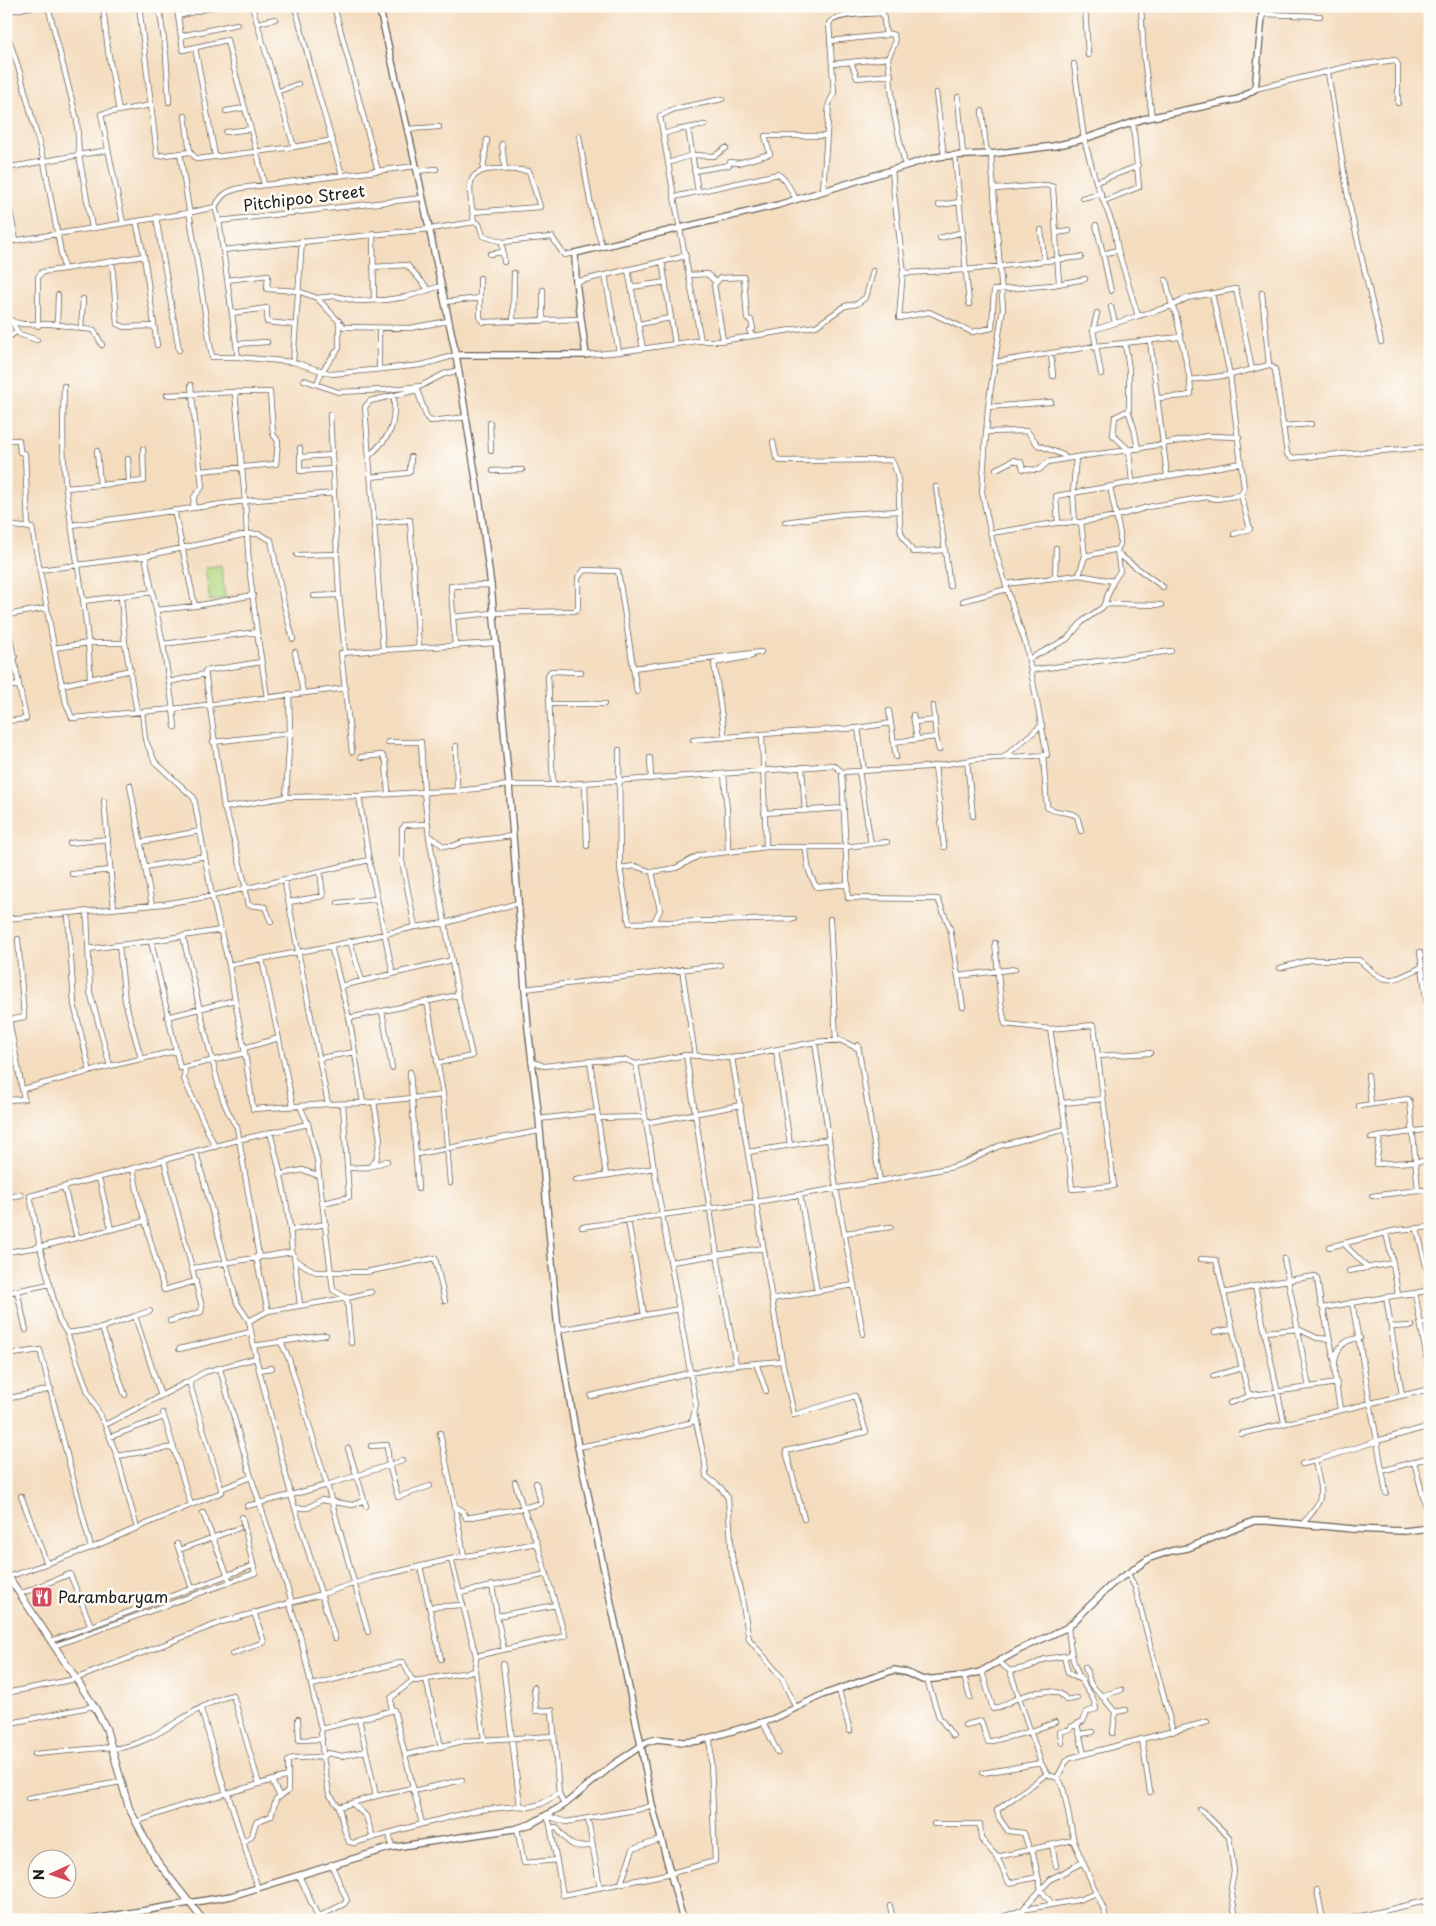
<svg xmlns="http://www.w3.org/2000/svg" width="1436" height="1926" font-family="'Playpen Sans',sans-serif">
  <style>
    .green { fill: #b1d983; stroke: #667a50 }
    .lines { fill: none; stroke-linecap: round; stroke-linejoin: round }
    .minor-casing { stroke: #685f55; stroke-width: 6 }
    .tertiary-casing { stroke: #685f55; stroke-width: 8 }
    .secondary-casing { stroke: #685f55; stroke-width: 8 }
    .minor { stroke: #fff; stroke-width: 4.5 }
    .tertiary { stroke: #fff; stroke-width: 5.5 }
    .secondary { stroke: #fff; stroke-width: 6 }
    .labels { text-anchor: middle; stroke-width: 5; stroke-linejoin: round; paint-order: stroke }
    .street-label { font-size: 16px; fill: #1c1c1c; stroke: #fdfcf7 }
    .poi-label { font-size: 16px; fill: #1c1c1c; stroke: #fdfcf7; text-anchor: start }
  </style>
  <rect width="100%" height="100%" fill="#fdfcf7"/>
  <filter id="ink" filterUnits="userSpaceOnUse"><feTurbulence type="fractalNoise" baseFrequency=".02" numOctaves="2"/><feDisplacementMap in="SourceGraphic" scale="10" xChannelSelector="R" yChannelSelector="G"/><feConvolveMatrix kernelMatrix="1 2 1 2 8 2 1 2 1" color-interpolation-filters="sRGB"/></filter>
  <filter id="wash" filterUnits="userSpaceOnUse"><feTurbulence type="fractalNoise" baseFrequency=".0096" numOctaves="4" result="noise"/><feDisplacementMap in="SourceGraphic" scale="20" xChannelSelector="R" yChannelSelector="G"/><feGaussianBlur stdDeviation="1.12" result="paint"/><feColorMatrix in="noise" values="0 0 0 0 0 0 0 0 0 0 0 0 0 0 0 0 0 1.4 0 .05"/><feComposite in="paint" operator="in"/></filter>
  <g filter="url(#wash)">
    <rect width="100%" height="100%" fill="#f4dcbe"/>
    <path class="green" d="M221 565 225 598 210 601 205 568Z"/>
  </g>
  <g filter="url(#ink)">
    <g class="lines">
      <g class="minor-casing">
        <path id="minor" d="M48 6 77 120 79 155 108 150
          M103 6 108 51 119 111
          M159 6 166 54 169 102
          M177 6 178 16 215 6
          M252 6 294 147 333 140
          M295 6 314 79 342 175
          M334 6 378 171
          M1085 6 1088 55
          M1141 6 1144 58 1152 117
          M6 12 34 6
          M1263 14 1320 16
          M178 16 183 50 227 40C238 89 255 136 264 185
          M258 23 275 19
          M6 30 21 76 44 162 64 269 144 256 136 221
          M886 33 894 35 895 43 888 58
          M181 36 237 24
          M830 41 886 35 882 6
          M195 47 215 156
          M851 62 857 78 891 75
          M832 64 888 58 894 114 905 165
          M1328 73 1349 203 1381 342
          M1255 89 1350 66 1395 60 1398 65V103
          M279 91 298 84
          M936 93 944 156
          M958 97 963 155
          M722 99 674 109 660 116 674 197 778 174 785 180 796 199
          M151 105 157 156 190 152 197 159 294 147
          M226 111 244 108
          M185 116 190 152
          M688 128 698 192
          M408 129 439 127
          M226 132 251 129
          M663 134 676 130 705 125
          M579 136 591 207 602 246
          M502 144 505 170
          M180 153 212 357H238L293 362 332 374 422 365 456 355
          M955 155 969 304
          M668 163 692 155 714 156 726 148
          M6 168 79 155 92 228
          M483 169 487 140
          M892 169 894 195 904 273 966 270 1081 257
          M417 171 436 169
          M694 171 729 165 730 162 738 163 770 154 765 136H827
          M1096 182 1138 166
          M995 189 1046 185 1053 187 1059 284
          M6 190 16 241
          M823 191 829 103 834 93 829 23C836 13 870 14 883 13
          M674 197 701 341
          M1082 198 1101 193
          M1104 201 1139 187 1133 122
          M939 205 960 202
          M215 207C222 194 227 191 241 188L416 166
          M473 212 540 207 529 171C514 170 476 163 471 182 468 192 473 212 474 222
          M156 217 179 350
          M219 221 238 357
          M123 223 101 114 151 105 139 6
          M1096 225 1103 254 1118 250
          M1041 230 1044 261
          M373 233 374 300
          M1056 233 1069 231
          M940 238 963 232
          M6 242 188 213 215 207 219 221 422 198
          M502 242 504 262
          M223 250 430 229 475 222 479 224 483 236 503 242 552 237 564 255 575 253
          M490 254 503 252
          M1103 254 1111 291
          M144 256 157 345
          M112 261 117 324 125 327 154 326
          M662 261 675 344
          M373 267 407 265 429 290
          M628 270 643 349
          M903 270 899 318 929 312 972 332 992 328 994 290 1052 285 1085 279
          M605 275 686 256
          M689 275 707 274 716 282
          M480 278V318L483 322 581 319
          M227 280 268 275 267 289 298 291 317 298 344 327 410 328 448 321
          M1166 280 1172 306 1187 298 1236 289 1252 370
          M576 282 605 275 619 352
          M632 287 666 282
          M543 290V321
          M1262 293 1269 365
          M1212 294 1230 375 1269 365 1275 369 1287 454 1291 458 1430 447
          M317 298 335 296 357 301 385 300 406 297 441 286
          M445 302 480 298
          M1111 307 1115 323
          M232 313 267 308V322L296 325
          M6 317C19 328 36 323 51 324 66 325 80 329 94 330L102 345
          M12 322 19 334 37 340
          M513 322 514 273
          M639 324 670 318
          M57 325 58 295
          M38 326V277L42 272 64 269
          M379 328V369
          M81 329 83 299
          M1093 330 1097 313
          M6 337H9L17 331
          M723 340 714 285 720 278 744 277 747 319 751 320 753 329 750 331 751 336
          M1150 341 1167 475
          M1125 343 1129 369V410L1115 417 1113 435 1129 450 1132 482
          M236 344 267 342
          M1051 354 1053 376
          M586 355 619 352 696 341H721L816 326 845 306 857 304 866 297 873 271
          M293 362 302 241
          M995 362 1096 346 1180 337
          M1101 374 1093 330 1138 316
          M304 380 338 392 385 390 421 386
          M317 384 322 371 339 348V321
          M64 386C63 420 62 454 66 489 74 552 89 615 90 679
          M419 387 444 374 459 370
          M167 395 235 392H270L273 434 278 441 276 464 200 471
          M1158 398 1185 396 1191 394 1190 380
          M988 407 1051 402
          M1128 410 1134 428 1138 449
          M330 414 339 595 345 653
          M490 423 491 451
          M1283 426 1311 424
          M987 432 1027 431 1038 445 1063 455 1065 458
          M6 440H19L20 452 25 454 28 527
          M773 442 776 457 780 461 891 460C903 475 897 513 901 532 903 539 910 546 913 552L945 550
          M300 448V471L333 469
          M97 451 100 485
          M369 456C392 435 395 427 394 396
          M300 457 332 455
          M128 459 129 482
          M996 469 1014 460 1021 462 1023 469 1039 470 1048 462 1076 457
          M493 471 522 470
          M371 477 408 473 410 471 411 457
          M936 487 950 586
          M66 488 144 481 143 449
          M193 508 245 501 235 392
          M174 510 195 606
          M785 522 843 514 900 511
          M374 523 365 407 370 401 417 390 427 418 431 421 467 417
          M1058 523 1056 496 1073 493 1076 457 1129 450 1207 436 1239 437
          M1075 523 1073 493 1241 463
          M6 525 32 528 57 663 66 703 72 718 173 709 163 644 257 632 249 566 245 501 334 493
          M72 525 193 508 194 497 202 487 191 385
          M991 533 1056 523 1081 522 1117 516 1148 507 1207 497 1216 499 1241 495 1244 488 1230 375 1190 380 1176 314 1172 306 1138 316 1118 250 1114 228 1096 182 1084 139 1074 64
          M1234 534 1250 529 1241 495
          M1118 554 1163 587
          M297 555 337 554
          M145 556 163 644
          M1085 556 1118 549
          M40 570 145 556 247 534H259L271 540 284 605 293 639
          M1079 575 1085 556 1081 522
          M1055 578 1056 548
          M1005 584 1079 575 1113 581
          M121 596 125 643 137 712
          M314 596 339 595
          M83 601 153 592
          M963 601 1007 589
          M1104 604 1161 605
          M156 610 195 606 253 595
          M6 612 7 615 47 608
          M6 615 19 685 6 687
          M453 617 493 613 574 611 578 609V578L584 570 618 571 637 692
          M257 632 267 697
          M455 646 451 586 491 585
          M54 648 89 643H125
          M383 650 496 643
          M295 652 303 692
          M6 658 15 657
          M1029 659 1067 639 1083 621 1103 607 1113 582 1120 571 1117 550 1120 544V534L1110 487
          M633 668 761 652
          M1032 670 1171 651
          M169 682 205 674
          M62 685 131 670
          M549 704H604
          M933 706 936 737 939 750
          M889 711 896 757
          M142 712 145 739 155 762 194 798 212 896 229 965 331 946
          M913 715 917 739
          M6 721 26 719 19 685
          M915 722 935 720
          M175 727 173 709 346 688
          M858 728 864 771
          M762 734 766 847
          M725 738 714 663 752 656
          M693 740 762 734 858 728 891 723
          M213 742 290 733
          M894 742 936 737
          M456 746 457 791
          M619 750 620 868 629 923 794 919
          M352 752 341 653 383 650 374 523 410 520 419 648
          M1043 755 1047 807C1055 814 1067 810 1077 816L1081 831
          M361 757 382 755 386 761 388 794
          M1004 757 1042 725
          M650 758 651 779
          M967 761 973 816
          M935 766 944 847
          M802 767 805 811
          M859 771 871 844
          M842 772 928 767 978 759 1047 755 1026 645 1013 608 992 540 982 492 988 407 1003 308 991 154 986 148 982 111
          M724 774 727 811 728 852 766 847H845L887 842
          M585 783 587 846
          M130 785 152 905
          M553 785 548 675 551 671 581 672
          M286 797 359 796
          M104 801 114 909
          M224 808 286 797 290 733 289 694
          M764 813 844 808
          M428 824 405 825 402 829V861L415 927 445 923 429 837 424 792 457 791 509 785H553L748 772 834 765 842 772 848 898 938 899 950 928 963 1007
          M429 835 443 846H453L463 842 512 836
          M141 842 200 831
          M70 843 108 839
          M806 848C807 862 808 875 817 887L848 884
          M369 860 359 796 424 792 421 742H388
          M145 867 205 856
          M620 868 635 866 652 872 676 868 700 855 728 852
          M652 872 660 910 654 922
          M72 874 111 870
          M284 879 328 1104 363 1103 412 1098 410 1072
          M244 888 248 905 265 907 271 922
          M246 888 229 821 224 808 205 671 261 662
          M289 902 323 896 320 871
          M338 903 376 899
          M87 912 90 992 110 1066 176 1051 151 941 88 949
          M68 914 74 1004 90 1072
          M6 919 163 904 212 896 369 860 393 974
          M830 919 836 1041
          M183 936C192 976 201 1016 211 1055 218 1082 221 1104 237 1127L259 1257
          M151 941 221 930
          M350 941 362 981
          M995 943 1001 1003 1005 1024 1050 1029 1094 1025 1114 1186 1072 1189 1066 1129 1050 1029
          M119 945 125 1001 141 1058
          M1420 952 1430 1027
          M262 959 293 1106
          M1280 968 1310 960H1359C1388 986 1388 983 1422 967
          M682 969 695 1056
          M958 976 1015 969
          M341 986 452 960
          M525 989 720 965
          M427 1001 443 1095 450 1183
          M382 1011 392 1068
          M167 1017 235 1000 229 965
          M349 1018 458 995
          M815 1042 836 1188 863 1334
          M858 1045 880 1181
          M244 1048 279 1038
          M776 1050 790 1145
          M176 1051 180 1068 245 1053 235 1000
          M245 1053 253 1109 328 1104
          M686 1055 717 1255 763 1248
          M1098 1056 1150 1053
          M320 1058 355 1052
          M531 1061 544 1066 590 1061
          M438 1063 472 1056 458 995 445 923 518 903
          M636 1064 686 1055 732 1058 815 1042 840 1040 859 1049
          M185 1067 184 1079 215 1147
          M1368 1075 1371 1104
          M23 1089 110 1066
          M6 1100 24 1099 9 1020 24 1017 18 939
          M363 1103 350 1022 331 946 415 927
          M1062 1103 1103 1099
          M300 1106 308 1124
          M1359 1106 1408 1099 1410 1102 1418 1190
          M598 1118 645 1117
          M539 1119 597 1112
          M645 1123 741 1105
          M270 1132C281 1172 290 1211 292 1252L294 1255 300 1305
          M1380 1137 1376 1164 1427 1161
          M1371 1138 1430 1129
          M196 1152 237 1303 249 1321
          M748 1152 829 1139
          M417 1154 539 1131
          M164 1160 202 1307 201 1312 170 1321
          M369 1167 376 1161 380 1139 374 1102
          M133 1168 140 1205 145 1221
          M347 1168 369 1167 387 1161
          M282 1174 303 1170 319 1176
          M606 1175 590 1061 626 1060 636 1064 662 1215 756 1202 732 1058
          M99 1178 111 1229
          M576 1180 655 1168
          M64 1187 77 1238
          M418 1189 412 1098 443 1095
          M800 1195 817 1291
          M1372 1196 1418 1190 1430 1191
          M6 1197 21 1195
          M323 1203 349 1197 343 1104
          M628 1220 644 1315
          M1417 1229 1430 1282
          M291 1230 326 1224
          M845 1233 891 1227
          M1386 1233 1393 1263 1398 1295
          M1344 1244 1368 1268
          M1329 1247 1397 1230 1430 1227
          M6 1252 40 1247 59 1320 67 1333 102 1328 135 1316 161 1396
          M1201 1259 1216 1260 1248 1393 1253 1395 1337 1383
          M1284 1259 1309 1387
          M295 1260 316 1272H366L435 1258 445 1301
          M193 1268 292 1252
          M1349 1271 1393 1263
          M196 1281 164 1290 145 1221 40 1247 30 1196 238 1140 308 1124 317 1160 333 1290 347 1298 371 1292
          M1255 1286 1284 1422
          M17 1291 26 1330
          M6 1293 50 1284
          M1224 1293 1269 1283 1315 1276 1317 1278 1321 1306 1323 1308 1386 1297
          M1415 1293 1430 1290
          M772 1299 854 1285
          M1323 1308 1334 1359
          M268 1311 347 1298 351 1343
          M135 1316 150 1311
          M1421 1324 1430 1321
          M1391 1327 1412 1326
          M102 1328 125 1395
          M558 1330 679 1309
          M1215 1332 1232 1329
          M1265 1332 1298 1329 1317 1338 1330 1339
          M281 1342 289 1359 327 1485 402 1461
          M253 1346 326 1335
          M179 1349 251 1332
          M6 1355 40 1350 91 1548
          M256 1358 249 1321 268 1311 256 1257
          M782 1361 794 1415 855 1396 866 1432 786 1451 804 1519
          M756 1363 766 1391
          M736 1365 782 1361 756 1202 880 1181 953 1167 969 1161 999 1146 1066 1129
          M220 1369 252 1480 292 1602
          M259 1370 272 1368
          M1213 1376 1242 1368
          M1402 1395 1386 1297 1415 1293 1430 1377
          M591 1396 689 1373 736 1365 717 1255 671 1262
          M6 1399 51 1389
          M1230 1403 1252 1395
          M1340 1409C1337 1385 1322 1341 1360 1338
          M694 1413 705 1462 706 1476 721 1488 728 1498 732 1557 742 1599 749 1639 782 1678 796 1708
          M105 1425 189 1381
          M440 1433 455 1506 463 1511 466 1518 523 1508 537 1543 565 1636 476 1656
          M1241 1434 1430 1389
          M110 1437 164 1417
          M371 1446 387 1445 389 1465 398 1497 430 1486
          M578 1447 643 1435 692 1422 696 1405 662 1215 582 1227
          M348 1448 366 1506
          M117 1456 174 1447
          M1315 1461 1377 1441 1352 1302
          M1414 1462 1426 1507
          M1302 1464 1315 1461C1321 1493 1327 1499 1302 1524
          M1382 1471 1430 1457
          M515 1482 523 1508 541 1503 536 1483
          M221 1489 251 1477
          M1386 1493 1377 1441 1430 1426
          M21 1496 47 1564
          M191 1505 222 1492 189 1381 205 1372 256 1358 291 1495 247 1506
          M455 1506 464 1556
          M295 1508H308L321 1500 353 1505 364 1500
          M203 1513 230 1582
          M137 1528 191 1505 163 1413
          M177 1544 192 1589
          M179 1550 239 1528
          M451 1559 476 1656 475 1671 484 1739
          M420 1566 441 1659
          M1128 1574 1135 1587 1173 1732
          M8 1577 91 1548 137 1528 117 1456 105 1425 88 1392 67 1333
          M492 1585 497 1616 556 1605
          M460 1593 547 1574
          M20 1594 70 1574 91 1626 252 1566
          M289 1602 300 1635 321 1729 394 1710 422 1824 389 1833 392 1847
          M429 1607 463 1605
          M497 1616 504 1650
          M335 1639 291 1495 327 1485 368 1632
          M51 1641 91 1626
          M54 1646 255 1573 242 1517
          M232 1654 264 1642 254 1612
          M1064 1656 1068 1673 1081 1680
          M999 1662 1010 1671 1041 1763 1047 1774 1057 1778 1065 1763 1070 1758 1207 1722
          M503 1664 520 1806
          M1085 1667 1091 1685 1102 1696 1115 1712
          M982 1671 993 1709C1002 1707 1010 1701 1018 1698 1030 1693 1059 1685 1066 1700L1077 1698
          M1010 1671 1029 1667 1045 1659 1071 1655
          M964 1676 970 1698
          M426 1679 441 1747
          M927 1680 939 1717 953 1736
          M312 1685 403 1662 411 1678 415 1681 475 1671
          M534 1687 536 1711 552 1710 558 1782 559 1793 564 1805
          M839 1690 850 1731
          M6 1693 75 1679 222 1622 322 1594 371 1578 451 1559 537 1543
          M1101 1696 1121 1690
          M201 1709 226 1794
          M391 1710V1698L413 1680
          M298 1719 299 1740 322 1739
          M359 1719 376 1796
          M763 1722 778 1753
          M6 1724 94 1706
          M1077 1724 1084 1754
          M965 1725 981 1721 988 1742 1029 1732 1056 1722
          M321 1729 323 1757 329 1794 339 1807 344 1829 349 1842 354 1843 389 1833
          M1113 1733 1115 1712 1126 1710
          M1080 1734 1093 1732
          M1142 1740 1150 1792
          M1062 1743 1060 1732 1070 1729 1071 1727 1083 1721 1087 1712 1096 1709C1094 1695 1088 1693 1082 1681 1072 1665 1070 1646 1068 1627
          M112 1749C157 1745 190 1705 233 1695L259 1784
          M35 1754 112 1747
          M405 1755 463 1741 554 1736
          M983 1773 1041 1763
          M1057 1778 1061 1783 1064 1792 1074 1842 1104 1910 1106 1920
          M272 1781 280 1797
          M413 1791 462 1780
          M228 1794 258 1889
          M28 1798 121 1782
          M352 1803 366 1816 373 1838
          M339 1807 376 1796 412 1788
          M1200 1809 1229 1837 1234 1871 1231 1888 1236 1920
          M547 1816 550 1825 563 1895 672 1873 715 1861 710 1737
          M547 1816 566 1822 641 1809 652 1805
          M588 1819 600 1888
          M136 1822 181 1806 288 1776V1761L293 1758 323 1757 328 1753 342 1756 366 1751
          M422 1824 478 1810 520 1806 529 1807 541 1804 559 1793
          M934 1824H980L981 1839 997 1857 1009 1883 1038 1877
          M517 1828 524 1863 557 1860
          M551 1828 556 1827C569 1843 571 1850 593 1845
          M243 1843 252 1835 256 1822 271 1816 276 1799 288 1791V1776
          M1052 1845 1056 1866
          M1029 1849 1024 1833 1008 1831 999 1818 997 1810 1047 1774
          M1032 1849 1041 1890 1052 1904
          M997 1857 1073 1840
          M299 1875 318 1917
          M621 1883 633 1849 662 1839
          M1317 1890 1323 1920
          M890 1906 893 1920
          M128 1914 130 1920
          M312 1920 344 1904 347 1900 331 1864
          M994 1920 1022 1910 1078 1900 1097 1893
          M1025 1920 1022 1910 1051 1879 1083 1862
          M1344 1920 1430 1900"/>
      </g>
      <g class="tertiary-casing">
        <path id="tertiary" d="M379 6 416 166 456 355 480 504 491 585 509 785 528 1028 539 1119 558 1330 578 1447 641 1745 652 1805 683 1920
          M456 355H586L576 282 575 253 778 205 931 158 944 156 991 154 1054 146 1084 139 1143 119 1239 99 1255 89 1263 6
          M88 1920 231 1896 389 1848 514 1829 531 1824 564 1805 614 1764 647 1742 657 1739 684 1742 698 1741 773 1719 822 1695 894 1670 905 1672 923 1680 963 1676 980 1672 1019 1650 1068 1627 1112 1584 1150 1558 1171 1551 1188 1548 1254 1521H1268L1353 1529 1404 1531 1430 1528"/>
      </g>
      <g class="secondary-casing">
        <path id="secondary" d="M6 1573 94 1706 106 1728 129 1808 147 1843 157 1861 203 1920"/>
      </g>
      <use href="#minor" class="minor"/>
      <use href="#tertiary" class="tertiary"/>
      <use href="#secondary" class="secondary"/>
    </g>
  </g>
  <defs>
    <g id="restaurant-square" transform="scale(1.125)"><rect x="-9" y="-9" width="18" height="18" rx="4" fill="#d1495b" stroke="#fdfcf7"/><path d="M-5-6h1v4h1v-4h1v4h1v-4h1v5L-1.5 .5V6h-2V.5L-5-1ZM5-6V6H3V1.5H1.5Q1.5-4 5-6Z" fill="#fff"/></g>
  </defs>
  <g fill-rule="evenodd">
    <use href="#restaurant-square" x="42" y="1597"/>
  </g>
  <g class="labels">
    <g class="street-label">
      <text transform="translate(304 198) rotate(-7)" y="6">Pitchipoo Street</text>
    </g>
    <g class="poi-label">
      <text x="58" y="1603">Parambaryam</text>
    </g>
  </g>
  <rect width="1436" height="1926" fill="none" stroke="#fdfcf7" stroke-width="25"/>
  <g transform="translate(52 1874) rotate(267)"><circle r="24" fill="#fdfcf7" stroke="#a3a29f"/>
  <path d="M0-4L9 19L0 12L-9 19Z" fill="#d1495b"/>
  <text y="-8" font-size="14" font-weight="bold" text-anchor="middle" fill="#1c1c1c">N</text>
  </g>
</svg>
